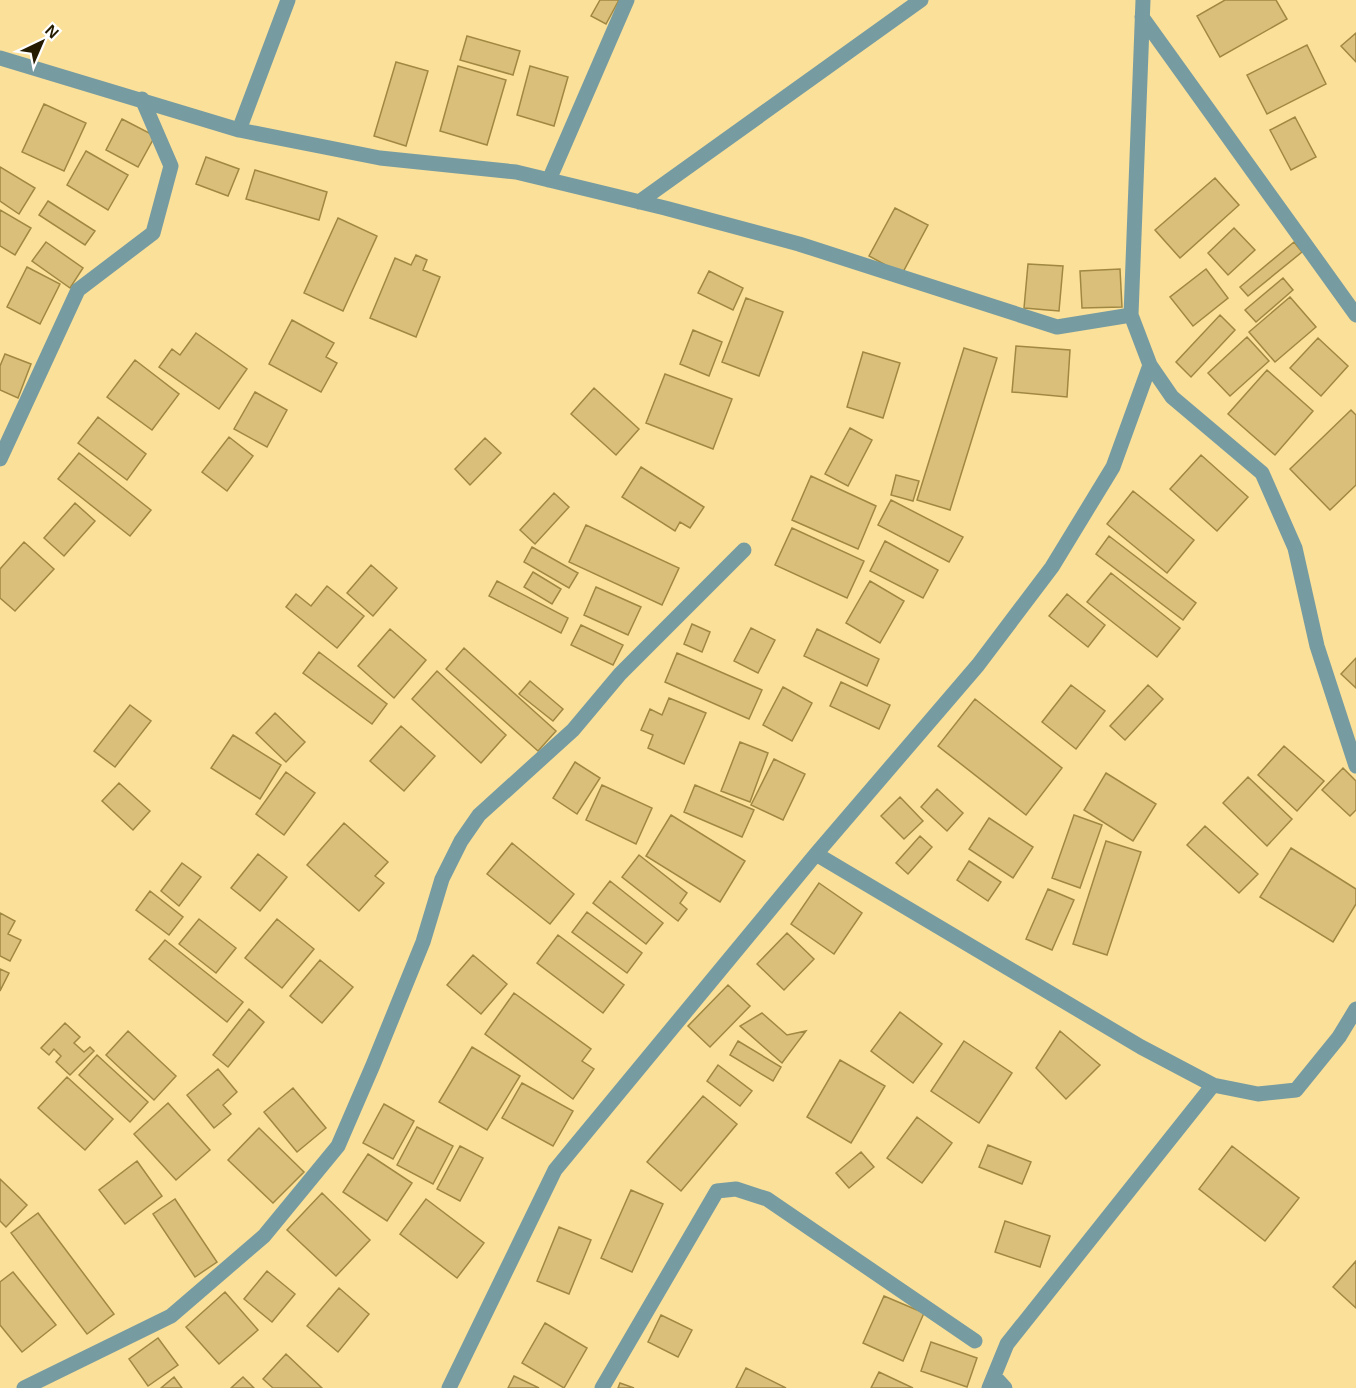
<svg xmlns="http://www.w3.org/2000/svg" width="1356" height="1388" font-family="Arial,sans-serif">
  <style>
    .building { fill: #d9bf79; stroke: #a18842; stroke-width: 1.5 }
    .lines { fill: none; stroke-linecap: round; stroke-linejoin: round }
    .minor { stroke: #769ca2; stroke-width: 15 }
  </style>
  <rect width="100%" height="100%" fill="#fbe099"/>
  <path class="building" d="M600 0H619L606 24 591 16Z
    M1225 0H1276L1287 19 1220 57 1197 16Z
    M1356 33V62L1341 46Z
    M467 36 520 51 513 75 460 60Z
    M1307 45 1326 84 1267 114 1247 75Z
    M396 62 428 71 406 146 374 136Z
    M458 66 506 80 487 145 440 131Z
    M530 66 568 77 554 126 517 115Z
    M44 104 86 123 64 171 22 152Z
    M1295 117 1316 157 1291 170 1270 130Z
    M122 119 155 136 138 167 106 150Z
    M86 151 128 175 108 210 67 185Z
    M206 157 239 169 228 196 196 184Z
    M0 167 35 188 19 214 0 201Z
    M255 170 327 192 319 220 246 199Z
    M1215 178 1239 205 1180 258 1155 230Z
    M48 201 95 231 85 245 39 215Z
    M895 208 928 225 902 274 869 256Z
    M0 210 31 228 15 255 0 246Z
    M338 218 377 236 343 311 304 293Z
    M1234 228 1255 250 1228 275 1208 253Z
    M46 242 83 268 70 288 32 261Z
    M1294 242 1302 252 1248 296 1240 287Z
    M416 255 427 260 423 270 440 277 416 337 370 318 395 258 411 265Z
    M1028 264 1063 266 1059 311 1024 308Z
    M27 267 60 284 40 324 7 307Z
    M1120 269 1122 307 1082 308 1080 271Z
    M1206 269 1228 298 1193 326 1170 297Z
    M709 271 743 288 733 310 698 293Z
    M1283 278 1293 290 1256 322 1245 310Z
    M1290 297 1316 327 1275 362 1249 332Z
    M746 298 783 312 759 376 722 362Z
    M1220 315 1235 330 1191 377 1176 362Z
    M292 320 334 343 326 357 337 363 321 392 269 364Z
    M693 330 722 342 709 376 680 364Z
    M196 333 247 369 219 409 159 367 172 349 180 355Z
    M1247 337 1269 361 1230 396 1208 373Z
    M1318 338 1348 366 1321 396 1290 368Z
    M1016 346 1070 350 1067 397 1012 392Z
    M964 348 997 358 950 510 917 500Z
    M863 352 900 363 883 418 847 407Z
    M5 354 31 364 18 398 0 390V366Z
    M135 360 179 394 152 430 107 397Z
    M1267 370 1313 411 1275 455 1228 414Z
    M665 374 732 399 713 449 646 423Z
    M594 388 639 429 616 455 571 414Z
    M255 392 287 410 267 447 234 429Z
    M1351 410 1356 415V485L1330 510 1290 469Z
    M98 417 146 454 127 480 78 443Z
    M850 428 872 440 848 486 825 474Z
    M229 437 253 456 227 491 202 472Z
    M485 438 501 453 470 485 455 469Z
    M79 453 151 510 130 536 58 479Z
    M1201 455 1248 497 1217 531 1170 489Z
    M641 467 704 507 690 528 680 522 675 531 622 497Z
    M896 475 919 481 913 501 891 495Z
    M811 476 876 506 858 549 792 520Z
    M1133 491 1194 540 1167 573 1107 524Z
    M554 493 569 507 535 544 520 530Z
    M891 500 963 537 949 562 878 525Z
    M75 503 95 521 64 556 44 538Z
    M586 525 679 568 662 605 569 562Z
    M792 528 864 561 847 598 775 565Z
    M1109 536 1196 603 1183 620 1096 554Z
    M885 541 938 570 923 598 870 571Z
    M24 542 54 569 15 611 0 598V569Z
    M532 547 578 573 569 588 524 562Z
    M371 565 397 588 373 616 347 593Z
    M533 572 561 589 552 604 524 587Z
    M1111 573 1180 628 1157 657 1087 602Z
    M497 581 568 618 561 633 489 596Z
    M870 581 904 601 880 643 846 623Z
    M327 586 364 616 337 648 286 607 296 594 311 606Z
    M596 587 641 607 628 635 584 615Z
    M1067 594 1105 625 1088 647 1049 616Z
    M692 624 710 632 702 652 684 644Z
    M581 625 623 645 613 665 571 645Z
    M751 628 775 640 758 673 734 661Z
    M390 629 426 660 394 698 358 666Z
    M817 629 879 659 867 686 804 656Z
    M464 648 556 731 538 751 446 669Z
    M319 652 387 704 372 724 303 673Z
    M677 653 762 690 749 719 665 682Z
    M1356 658V688L1341 674Z
    M437 671 506 735 481 763 412 699Z
    M530 681 563 709 553 721 519 694Z
    M841 682 890 705 879 729 830 706Z
    M1071 685 1105 711 1076 749 1042 722Z
    M1148 685 1163 699 1125 740 1110 726Z
    M783 687 812 703 792 741 763 725Z
    M669 698 706 713 684 764 648 748 653 735 641 730 650 709 662 715Z
    M975 699 1062 768 1026 815 938 746Z
    M130 705 151 721 115 767 94 751Z
    M275 713 305 742 286 762 256 733Z
    M401 726 435 756 404 791 370 761Z
    M233 735 281 765 260 799 211 768Z
    M740 742 768 753 750 802 721 791Z
    M1284 746 1324 781 1297 811 1258 775Z
    M774 759 805 774 783 820 751 805Z
    M575 762 600 778 577 814 553 798Z
    M1343 768 1356 781V810L1350 816 1322 790Z
    M286 772 315 793 284 835 256 814Z
    M1106 773 1156 804 1133 841 1084 810Z
    M1248 777 1292 819 1267 846 1223 803Z
    M119 783 150 811 133 830 102 801Z
    M602 785 652 808 636 844 586 820Z
    M695 785 754 810 742 837 684 812Z
    M937 789 963 813 947 831 921 807Z
    M900 797 923 821 904 839 881 816Z
    M671 815 745 861 720 902 646 856Z
    M1074 815 1102 825 1080 888 1052 878Z
    M989 818 1033 847 1013 878 969 849Z
    M344 823 388 862 375 876 384 883 359 911 307 865Z
    M1205 826 1258 874 1239 893 1187 845Z
    M920 836 932 847 908 874 896 863Z
    M1106 841 1141 852 1107 955 1073 944Z
    M512 843 574 894 550 924 487 874Z
    M1291 848 1356 889V904L1333 942 1260 897Z
    M258 854 287 877 260 911 231 888Z
    M639 855 687 893 680 903 687 909 678 921 622 877Z
    M969 861 1001 882 988 901 957 880Z
    M182 863 201 877 179 906 161 891Z
    M610 881 663 923 646 944 593 903Z
    M819 883 862 913 834 954 791 924Z
    M1048 889 1074 900 1052 950 1026 939Z
    M150 891 183 917 169 935 136 910Z
    M587 912 642 953 627 973 572 932Z
    M0 913 15 921 8 934 21 940 10 961 0 956Z
    M199 919 236 948 216 973 179 944Z
    M277 919 314 949 282 988 245 958Z
    M787 933 814 959 784 990 757 964Z
    M558 935 624 985 603 1013 537 963Z
    M165 940 243 1002 227 1022 149 959Z
    M473 955 507 984 481 1014 447 985Z
    M320 960 353 987 322 1023 290 996Z
    M0 969 9 973 0 991Z
    M728 985 750 1006 710 1047 688 1026Z
    M514 993 591 1049 582 1061 594 1069 573 1099 485 1034Z
    M249 1009 264 1022 228 1067 213 1055Z
    M900 1012 942 1044 913 1083 871 1051Z
    M762 1013 787 1035 806 1031 782 1063 740 1026Z
    M65 1023 80 1037 74 1043 84 1052 90 1047 94 1051 70 1075 56 1062 61 1056 54 1049 49 1055 41 1048Z
    M128 1031 176 1076 154 1100 106 1055Z
    M1060 1031 1100 1065 1066 1099 1036 1068Z
    M738 1041 781 1067 773 1081 730 1055Z
    M964 1041 1012 1073 979 1123 931 1091Z
    M472 1047 520 1076 487 1130 439 1102Z
    M97 1055 148 1102 130 1122 79 1075Z
    M840 1060 885 1086 851 1143 807 1117Z
    M718 1065 752 1091 740 1106 707 1081Z
    M218 1069 237 1092 223 1105 231 1114 214 1128 187 1095Z
    M67 1077 113 1119 85 1150 38 1108Z
    M522 1083 573 1111 553 1146 502 1118Z
    M293 1088 326 1128 297 1152 264 1112Z
    M703 1096 737 1124 681 1191 647 1162Z
    M168 1103 210 1150 176 1180 134 1134Z
    M384 1104 414 1121 393 1159 363 1143Z
    M917 1117 952 1143 922 1183 887 1158Z
    M417 1127 453 1146 433 1184 397 1165Z
    M259 1128 304 1172 273 1203 228 1160Z
    M988 1145 1031 1162 1022 1184 979 1167Z
    M460 1146 483 1158 460 1201 437 1189Z
    M1232 1146 1299 1198 1265 1241 1199 1189Z
    M861 1152 874 1167 849 1188 836 1173Z
    M368 1154 412 1183 387 1221 343 1192Z
    M137 1161 162 1196 125 1224 99 1190Z
    M0 1179 27 1205 6 1227 0 1221Z
    M631 1190 663 1204 632 1272 601 1258Z
    M322 1193 370 1240 336 1276 287 1230Z
    M175 1199 217 1262 195 1277 153 1214Z
    M426 1199 484 1243 457 1278 400 1234Z
    M38 1213 114 1314 87 1334 11 1233Z
    M1005 1221 1050 1236 1040 1267 995 1252Z
    M559 1227 591 1240 569 1294 537 1281Z
    M1356 1261V1308L1333 1287Z
    M267 1271 295 1294 272 1322 244 1299Z
    M13 1272 56 1325 22 1352 0 1325V1282Z
    M339 1288 369 1314 338 1352 307 1326Z
    M225 1292 258 1330 219 1364 186 1327Z
    M884 1296 924 1313 903 1361 863 1343Z
    M661 1315 692 1330 678 1357 648 1342Z
    M545 1323 587 1348 564 1388 522 1363Z
    M158 1338 178 1365 148 1386 129 1359Z
    M931 1342 977 1358 967 1387 921 1371Z
    M286 1354 322 1388H273L263 1379Z
    M746 1368 786 1388H736Z
    M879 1372 913 1388H871Z
    M514 1376 539 1388H508Z
    M174 1377 182 1388H161Z
    M243 1377 254 1388H231Z
    M620 1383 634 1388H618Z"/>
  <g class="lines">
    <path class="minor" d="M1143 0 1131 315 1150 365 1172 397 1262 473 1295 548 1317 646 1356 766
      M1142 17 1356 315
      M0 58 239 130 380 158 516 172 665 208 799 244 1057 327 1131 315
      M239 130 288 0
      M549 180 627 0
      M639 202 921 0
      M0 459 78 290 153 233 171 166 142 99
      M816 854 1141 1047 1213 1085 1258 1094 1296 1090 1339 1037 1356 1009
      M995 1377 1005 1388
      M24 1388 171 1316 264 1236 338 1146 373 1065 423 942 442 879 461 841 479 815 573 730 620 674 744 550
      M449 1388 555 1170 816 854 978 665 1052 567 1113 467 1150 365
      M602 1388 717 1191 736 1189 767 1199 975 1341
      M989 1388 1007 1344 1213 1085"/>
  </g>
  <g transform="translate(42 42) rotate(44)" stroke="#ffffff" stroke-width="4.5" paint-order="stroke">
  <path d="M0-4.5L10 22L0 15L-10 22Z" fill="#251b00"/>
  <text y="-9" font-size="16" font-weight="bold" text-anchor="middle" fill="#251b00">N</text>
  </g>
</svg>
